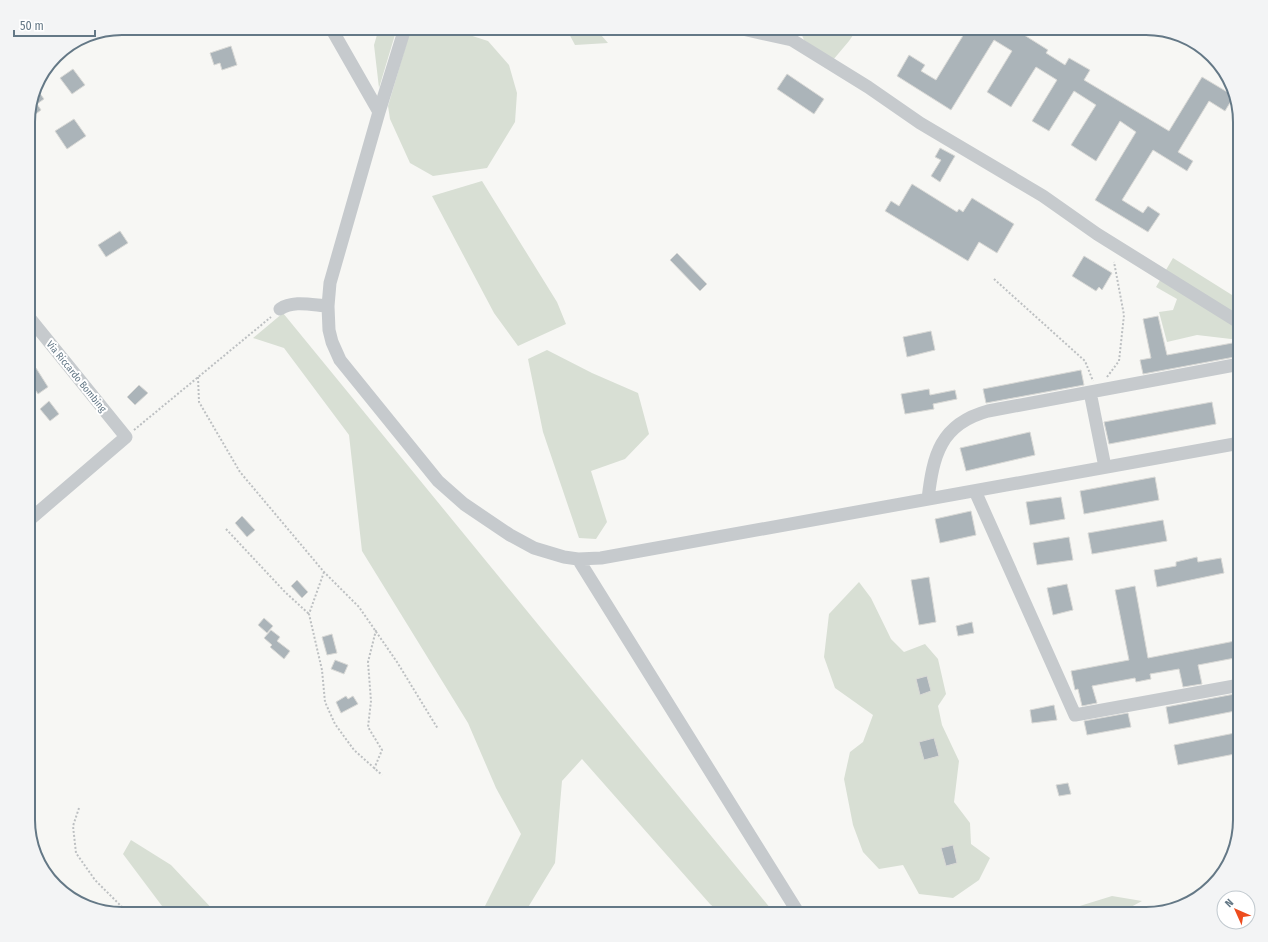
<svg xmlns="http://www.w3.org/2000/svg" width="1268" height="942" font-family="'Fira Sans Condensed',sans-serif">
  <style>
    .green { fill: #d8dfd4 }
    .building { fill: #abb4b9; stroke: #d9d9d6 }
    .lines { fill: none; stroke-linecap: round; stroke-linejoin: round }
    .path { stroke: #bdc0c2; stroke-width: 2; stroke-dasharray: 2 2; stroke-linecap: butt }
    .minor { stroke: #c6cacd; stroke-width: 13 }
    .labels { text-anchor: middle; stroke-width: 4; stroke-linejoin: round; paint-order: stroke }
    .street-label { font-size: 10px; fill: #647886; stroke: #fff }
    .rim { fill: none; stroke: #647886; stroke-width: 2 }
  </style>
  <rect width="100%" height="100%" fill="#f7f7f4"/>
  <path class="green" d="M379 28H397L379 88 374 45Z
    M411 28H459L460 32 488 41 509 65 517 93 515 122 487 168 433 176 410 163 390 119 388 106Z
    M507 28H529L516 34Z
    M566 28H595L608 43 575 45Z
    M799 28H858L849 41 833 60 804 40Z
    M1180 40 1203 48 1214 61Z
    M482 181 557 302 566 324 518 346 494 313 432 196Z
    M1173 258 1240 300V338L1231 339 1197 335 1167 342 1159 312 1173 310 1177 299 1156 287Z
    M283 313 775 914H721L710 904 582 759 562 781 555 863 524 914H481L521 834 496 788 468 723 362 551 349 435 284 348 253 338Z
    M547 350 592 373 638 393 649 434 625 459 591 471 607 522 596 539 579 538 543 432 528 359Z
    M859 582 871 598 891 639 904 652 925 644 938 659 946 694 938 706 942 725 959 761 954 802 970 823 971 844 990 858 979 880 953 898 919 894 903 865 879 869 863 852 853 825 844 779 850 752 863 742 873 715 835 688 824 657 829 614Z
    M131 840 171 865 217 914H168L123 854Z
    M1112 896 1142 901 1118 914H1054Z"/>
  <path class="building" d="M954 28H1013L1048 50 1046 53 1065 65 1069 58 1090 70 1084 80 1169 131 1202 77 1234 96 1225 111 1209 101 1178 152 1193 161 1187 171 1153 150 1122 200 1143 213 1148 206 1160 214 1148 232 1095 200 1136 132 1120 121 1096 161 1071 145 1096 105 1074 91 1049 131 1032 121 1057 80 1036 67 1011 107 987 92 1012 51 994 40 951 110 897 76 909 55 925 65 921 71 936 80 964 34Z
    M231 46 237 65 222 70 220 63 214 65 210 53Z
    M73 69 85 85 72 94 60 78Z
    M787 74 824 99 814 114 777 89Z
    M36 88 44 99 37 104 41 110 28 120Z
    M74 119 86 136 67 149 55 131Z
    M940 148 955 156 940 182 931 176 941 160 935 157Z
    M912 184 957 212 959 209 963 212 972 198 1014 224 997 253 979 242 968 261 885 211 891 201 899 206Z
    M120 231 128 243 106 257 98 245Z
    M677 253 707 284 700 291 670 260Z
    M1084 256 1112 273 1102 290 1099 287 1096 291 1072 276Z
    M1158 316 1167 355 1238 342 1240 356 1143 374 1140 360 1151 358 1143 319Z
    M931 331 935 350 907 357 903 337Z
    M36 368 48 387 38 394 28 379V374Z
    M1081 370 1084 385 986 403 983 389Z
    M139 385 148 393 135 405 127 397Z
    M929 389 930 395 955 390 957 399 933 404 934 409 905 414 901 394Z
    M49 401 59 414 50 421 40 409Z
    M1212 402 1216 424 1109 444 1104 422Z
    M1030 432 1035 455 966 471 960 448Z
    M1155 477 1159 500 1084 514 1080 491Z
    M1061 497 1065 519 1030 525 1026 502Z
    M971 511 976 535 940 543 935 519Z
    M242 516 255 530 247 537 235 523Z
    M1163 520 1167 541 1092 554 1088 533Z
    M1069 537 1073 560 1037 565 1033 543Z
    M1197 557 1198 562 1221 558 1224 573 1157 587 1154 570 1176 566V562Z
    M929 577 936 622 919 625 911 580Z
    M297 580 308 592 302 598 291 586Z
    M1067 584 1073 610 1053 615 1047 588Z
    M1135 586 1148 658 1240 640V657L1198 665 1202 684 1183 687 1179 669 1150 674 1151 679 1136 682 1135 678 1092 686 1097 703 1082 706 1078 689 1075 690 1071 671 1129 660 1115 590Z
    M264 618 273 626 267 633 258 625Z
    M972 622 974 633 958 636 956 626Z
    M271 630 280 637 277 641 290 651 284 659 270 647 272 645 264 638Z
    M332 634 337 653 327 655 322 637Z
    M335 660 348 665 344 674 331 669Z
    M927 676 931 691 920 695 916 679Z
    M1240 693V710L1169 724 1166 707Z
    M346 696 348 699 353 696 358 704 341 713 336 702Z
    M1054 705 1057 720 1032 723 1030 710Z
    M1128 713 1131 727 1087 735 1084 721Z
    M1240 732V753L1178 765 1174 745Z
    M934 738 939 756 924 760 919 742Z
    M1068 783 1071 794 1059 796 1056 785Z
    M953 845 957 863 946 866 941 848Z"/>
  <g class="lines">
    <path class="path" d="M994 279 1085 361 1093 381
      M198 377 199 402 240 472 324 572 359 607 397 662 438 729
      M1107 377 1119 361 1124 315 1114 262
      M134 430 271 317
      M226 529 285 592 309 614
      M324 572 309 614 322 670 325 702 335 724 354 750 382 775
      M374 769 382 750 368 727 371 701 368 662 376 630
      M79 808 73 826 76 853 95 880 129 914"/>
    <path class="minor" d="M331 28 379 112
      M405 28 379 112 330 283 328 306 329 330 332 342 340 360 438 481 464 504 510 535 534 548 564 557 578 559 601 558 1240 443
      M738 28 792 40 868 87 920 123 1043 196 1097 234 1240 323
      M280 309C293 300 312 305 328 306
      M1090 392 1105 467
      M975 491 1075 715 1240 685
      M928 499C933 456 940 424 988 411L1240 364
      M28 521 126 437 28 316
      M578 559 799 914"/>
  </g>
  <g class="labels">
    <g class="street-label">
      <text transform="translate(77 376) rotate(51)" y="4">Via Riccardo Bombing</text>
    </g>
  </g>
  <path d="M0 0H1268V942H0ZM122 35H1146A87 87 0 0 1 1233 122V820A87 87 0 0 1 1146 907H122A87 87 0 0 1 35 820V122A87 87 0 0 1 122 35Z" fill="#f3f4f5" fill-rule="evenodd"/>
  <path class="rim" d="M122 35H1146A87 87 0 0 1 1233 122V820A87 87 0 0 1 1146 907H122A87 87 0 0 1 35 820V122A87 87 0 0 1 122 35Z"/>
  <g transform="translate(1236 910) rotate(315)"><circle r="19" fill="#ffffff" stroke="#c1c9cf"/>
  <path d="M0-3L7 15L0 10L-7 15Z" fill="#ed4c1e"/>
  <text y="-6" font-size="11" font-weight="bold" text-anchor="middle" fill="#647886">N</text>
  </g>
  <path d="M14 30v6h81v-6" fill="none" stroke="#647886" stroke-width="2"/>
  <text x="20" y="30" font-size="12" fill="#647886" stroke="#ffffff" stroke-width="3" paint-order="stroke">50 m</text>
</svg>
